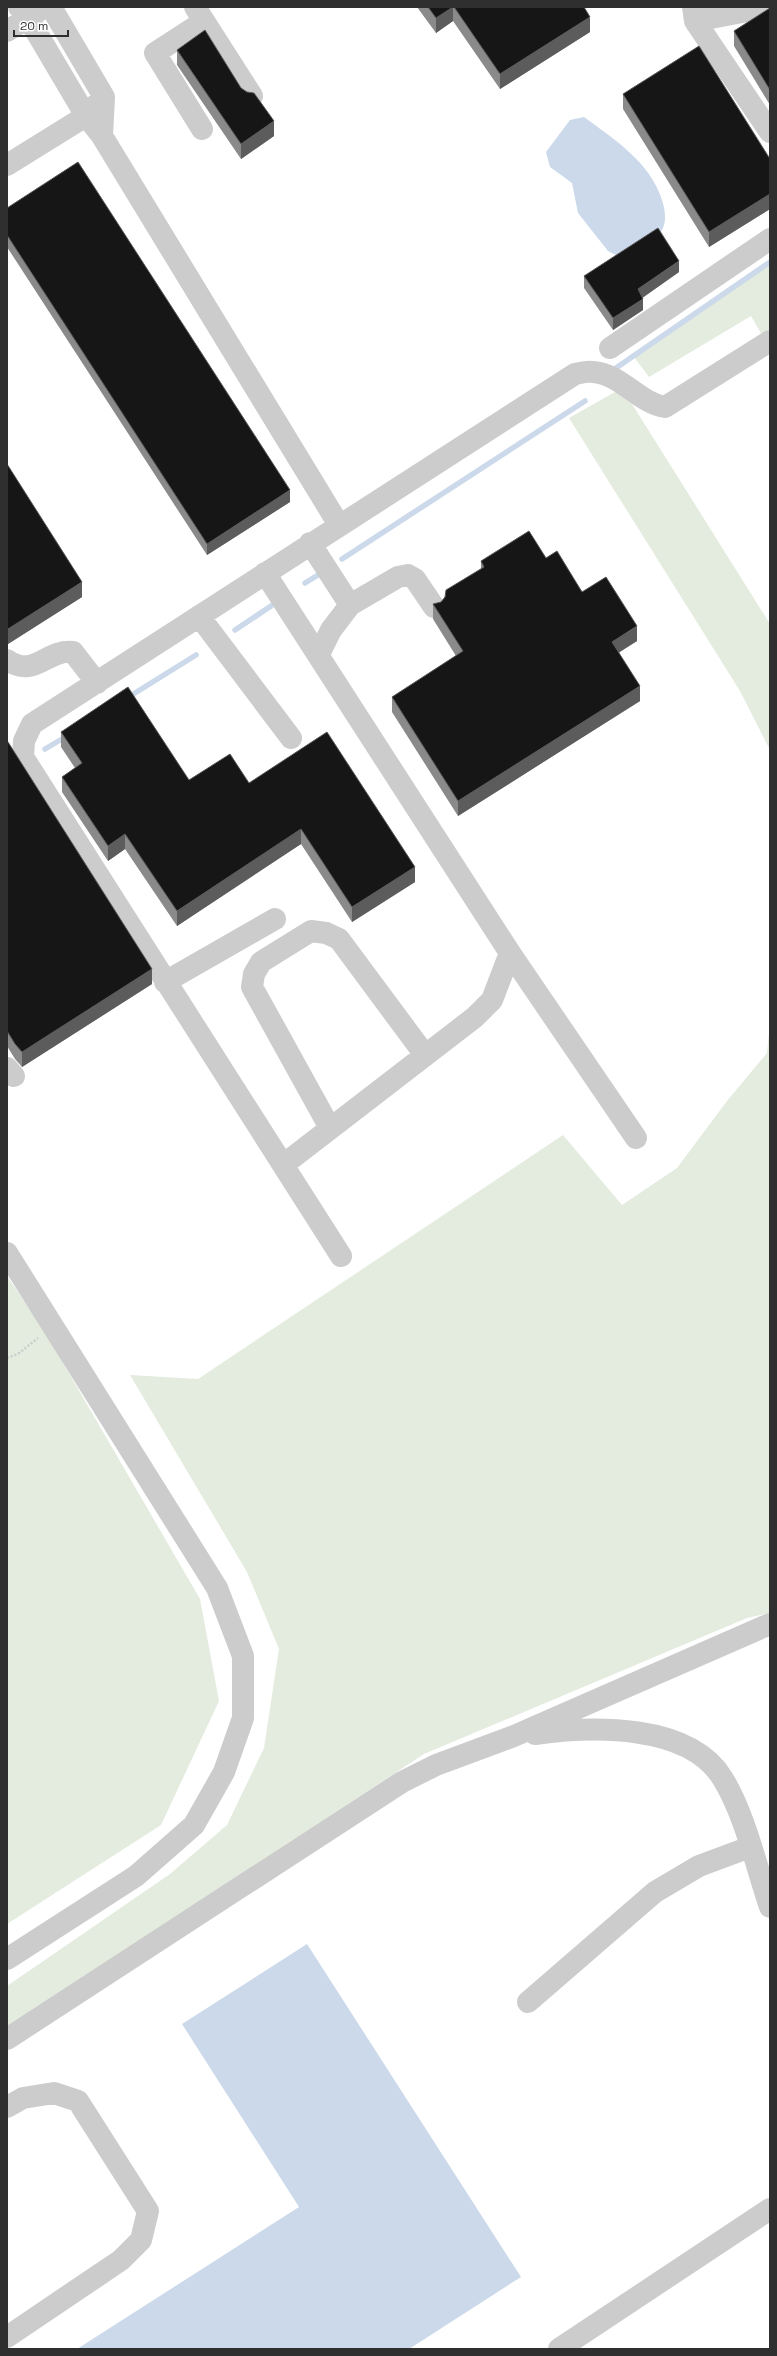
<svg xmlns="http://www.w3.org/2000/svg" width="777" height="2356" font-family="'Space Grotesk',sans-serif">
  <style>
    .green { fill: #e3ecde }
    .water { fill: #cbd9ea }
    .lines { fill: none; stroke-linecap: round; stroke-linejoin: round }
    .stream { stroke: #cbd9ea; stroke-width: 5.5 }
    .path { stroke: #ccc; stroke-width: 2.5; stroke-dasharray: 2 2; stroke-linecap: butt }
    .minor { stroke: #ccc; stroke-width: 22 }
    .wall { fill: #8a8a8a }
    .shaded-wall { fill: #5c5c5c }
    .building { fill: #161616; stroke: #5c5c5c }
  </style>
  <rect width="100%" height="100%" fill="#fff"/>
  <path class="green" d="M770 263V349L751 316 649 377 634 357Z
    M622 388 770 624V750L740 691 569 418Z
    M770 1023V1613L747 1618 424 1754 7 2028V1986L170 1874 227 1825 264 1748 279 1649 247 1572 130 1375 198 1379 563 1135 622 1205 677 1168 727 1101 767 1053Z
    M7 1276 45 1332 200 1599 219 1701 161 1825 7 1924Z"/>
  <path class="water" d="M584 117C615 140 650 162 662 200 665 209 667 221 662 230 655 243 635 252 622 258L608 251 578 213 572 183 550 167 546 152 570 120Z
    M307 1944 521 2277 409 2349H77L299 2207 182 2024Z"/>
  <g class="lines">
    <path class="stream" d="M616 368 770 262
      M342 559 585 401
      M305 583 318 575
      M235 630 271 606
      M127 698 196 655
      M45 749 67 736"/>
    <path class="path" d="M7 1358 18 1354 38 1338"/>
    <path class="minor" d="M19 7 28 18 86 116 102 136 339 525
      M51 7 104 97 102 136
      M195 7 252 96
      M693 7 695 21 770 132
      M695 21 768 7
      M7 31 40 10
      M202 129 155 53 203 22
      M7 165 86 116 96 105
      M610 348 770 239
      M310 543 350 605 398 577 408 575 415 579 434 607
      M265 573 510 953 636 1138
      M199 616 291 738
      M319 654 331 630 350 605
      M7 660C35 679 46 649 73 652L97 683
      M165 982 275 919
      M7 1068 14 1076
      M330 1128 252 987 254 974 261 962 311 931 326 933 339 939 425 1055
      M283 1165 475 1017 492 1000 510 953
      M7 1253 217 1588 243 1656V1718L224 1772 194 1825 136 1876 7 1959
      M341 1256 23 757 24 741 32 724 575 374C580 373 587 371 593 372 621 374 639 403 665 407L770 341
      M535 1734C591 1726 690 1723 723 1779 745 1815 756 1866 770 1907
      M528 2002 655 1892 699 1866 750 1847
      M7 2039 402 1782 436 1765 514 1736 770 1624
      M7 2107 23 2098 54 2093 78 2101 148 2211 141 2240 121 2260 7 2337
      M559 2349 770 2209"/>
  </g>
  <path class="wall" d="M417 7H584L590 32 500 89 453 21 436 33Z
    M770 8V105L734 46V31Z
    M177 50 241 88 274 136 241 159 177 65Z
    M623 94 770 159V209L709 247 623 109Z
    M7 208 290 502 207 555 7 247Z
    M679 272 642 298 643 310 613 330 584 288V276Z
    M7 464 82 597 8 644 7 642Z
    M546 558 637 641 619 652 640 701 458 816 392 712V697L456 656 433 619V604L441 602 481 569V561Z
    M61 732 189 780 249 783 415 882 352 922 301 844 177 926 125 849 108 861 62 792V777L75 768 61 747Z
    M7 743 152 984 22 1067 15 1059 7 1046Z"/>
  <path class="shaded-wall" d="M453 7V21L436 33V18Z
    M590 17V32L500 89V74Z
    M274 121V136L241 159V144Z
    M770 194V209L709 247V232Z
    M679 261V272L638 301V289Z
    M643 299V310L613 330V318Z
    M290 490V502L207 555V544Z
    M82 582V597L8 644V629Z
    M637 626V641L612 657V642Z
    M640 686V701L458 816V801Z
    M301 829V844L177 926V911Z
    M125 834V849L108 861V846Z
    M415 867V882L352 922V907Z
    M152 969V984L22 1067V1052Z"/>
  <path class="building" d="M428 7H453L436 18Z
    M454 7H584L590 17 500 74Z
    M770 8V90L734 31Z
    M205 30 241 88 247 92 254 93 274 121 241 144 177 50Z
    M699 46 770 159V194L709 232 623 94Z
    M78 162 290 490 207 544 7 235V208Z
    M658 228 679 261 638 289 643 299 613 318 584 276Z
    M7 464 82 582 8 629 7 627Z
    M529 531 546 558 557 551 582 592 606 577 637 626 612 642 640 686 458 801 392 697 463 651 433 604 441 602 445 597 446 590 484 567 481 561Z
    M128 687 189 780 230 754 249 783 327 732 415 867 352 907 301 829 177 911 125 834 108 846 62 777 82 763 61 732Z
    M8 742 152 969 22 1052 15 1044 7 1031V743Z"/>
  <rect width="777" height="2356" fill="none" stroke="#2f2f2f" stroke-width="16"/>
  <path d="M14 30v6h54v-6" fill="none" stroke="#2f2f2f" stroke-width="2"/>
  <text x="20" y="30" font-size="12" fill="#2f2f2f" stroke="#ffffff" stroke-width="3" paint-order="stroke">20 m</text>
</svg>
